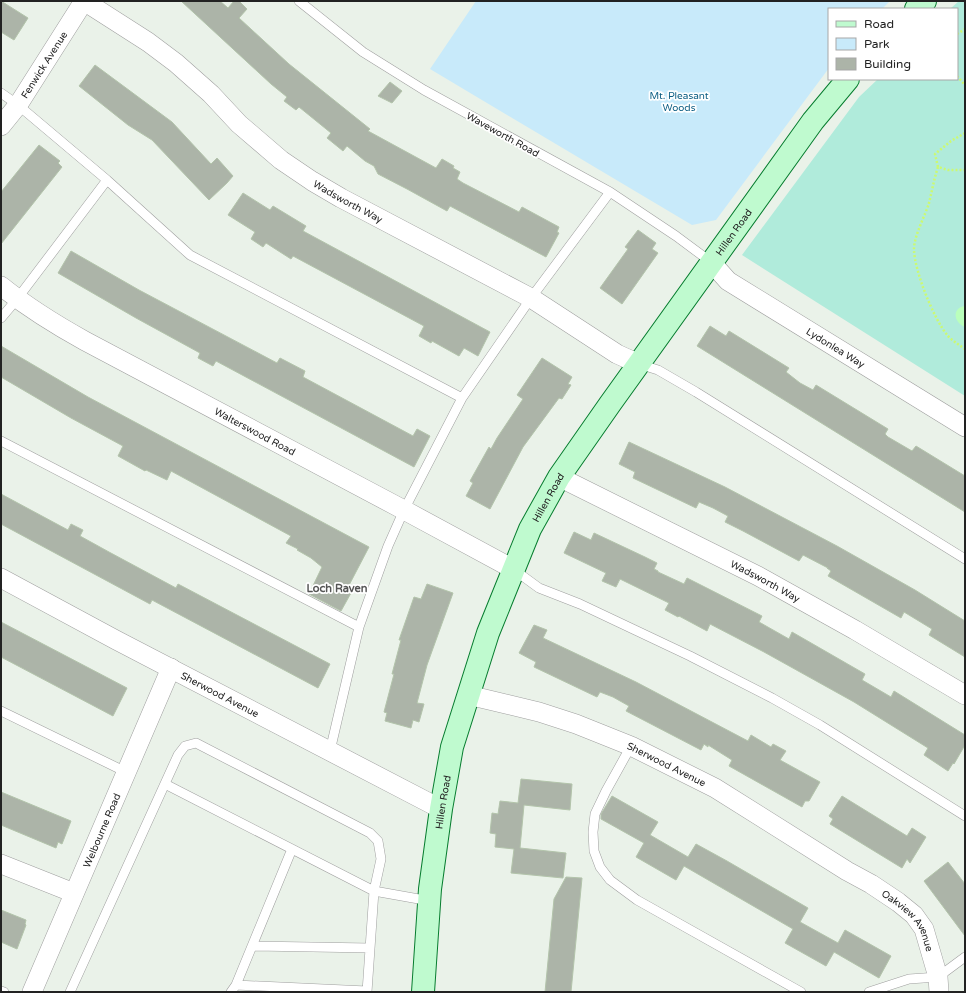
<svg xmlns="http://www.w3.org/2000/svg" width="966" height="993" font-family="'Varela Round',sans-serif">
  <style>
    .grass { fill: #b0ebdb }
    .sand { fill: #baffbc }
    .park { fill: #c8eafa }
    .building { fill: #acb4a8; stroke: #b3c4ab }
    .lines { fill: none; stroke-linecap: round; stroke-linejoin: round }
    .lane-casing { stroke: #9f9f9f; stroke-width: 10 }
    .street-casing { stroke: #9f9f9f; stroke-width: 20 }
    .secondary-casing { stroke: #067c2e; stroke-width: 24 }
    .path { stroke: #ccf972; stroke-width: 2.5; stroke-dasharray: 2 2; stroke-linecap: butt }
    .lane { stroke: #fff; stroke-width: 9 }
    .street { stroke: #fff; stroke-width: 19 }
    .secondary { stroke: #bffacf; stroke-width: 22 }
    .labels { text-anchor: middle; stroke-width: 3.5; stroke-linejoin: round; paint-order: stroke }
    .street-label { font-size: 10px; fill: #222; stroke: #fff }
    .park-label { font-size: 10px; fill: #0d5e83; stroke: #fff }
    .neighbourhood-label { font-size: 11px; font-weight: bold; fill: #555; stroke: #fff }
  </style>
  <rect width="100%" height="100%" fill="#eaf2e9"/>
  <path class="grass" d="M959 1H965V396L742 255 859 97 878 79H957V9H950Z"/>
  <path class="sand" d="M965 306V327C954 323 951 308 965 306Z"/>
  <path class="park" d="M476 1H890L882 9H829V68L716 220 692 225 430 69Z"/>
  <path class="building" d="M1 1 28 18 14 40 1 32Z
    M181 1H220L228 8 234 1H239L247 9 239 18 289 64 370 129 368 131 436 168 442 159 454 166 453 168 460 172 457 179 463 183 519 212 522 207 559 227 557 232 559 233 546 257 450 206 447 211 407 189 378 174 374 166 365 161 347 146 343 151 327 138 331 133 299 107 296 110 284 101 287 97 271 84Z
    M95 65 172 122 211 164 217 158 233 176 227 183 209 200 152 140 128 125 79 86Z
    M390 82 402 91 392 103 378 96Z
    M39 145 60 161 58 163 62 167 1 244V192Z
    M243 193 270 210 273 206 306 226 303 231 490 332 478 356 464 348 459 356 432 341 431 343 419 336 424 326 293 256 291 259 266 243 263 247 251 239 255 232 228 215Z
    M638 230 656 243 652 249 658 253 622 304 600 288 628 249 625 247Z
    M71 251 139 290 277 363 280 358 305 371 303 377 413 436 417 429 430 436 414 467 216 361 213 366 198 358 200 353 136 318 58 273Z
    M710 326 726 336 729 331 789 368 786 372 800 383 813 390 816 385 888 429 885 434 888 437 912 451 916 446 965 476V512L697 346Z
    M1 346 88 397 369 547 346 591 351 593 341 611 309 594 322 567 311 558 297 550 298 549 286 543 291 536 171 471 167 480 146 470 145 471 118 456 123 446 71 418 1 377Z
    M542 358 572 377 568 384 571 385 562 399 559 398 523 447 490 509 466 496 473 483 470 481 489 447 491 449 497 438 523 399 517 395Z
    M629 442 725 487 837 546 915 590 965 621V657L929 635 932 629 904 612 901 618 828 576 831 571 827 568H828L803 555 799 561 743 531 725 522 728 516 713 508 699 502 696 508 633 478 635 472 619 464Z
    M1 494 68 530 71 524 83 530 80 536 109 552 176 588 178 584 330 664 318 688 152 600 150 604 1 524Z
    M574 532 591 540 594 533 645 557 657 563 654 569 658 571V572L684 584 687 578 762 616 759 622 789 639 792 632 865 674 862 680 891 697 894 691 965 735V745L954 764 953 763 948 771 924 755 928 748 854 702 764 652 710 624 707 631 679 616 678 617 665 610 669 603 620 579 616 587 602 581 606 573 564 553Z
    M427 584 453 593 427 665 417 703 424 704 419 722 413 720 411 728 385 721 387 713 384 712 394 674H392L401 640H399L414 597 421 599Z
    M1 622 127 688 113 716 1 657Z
    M534 625 547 630 543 638 636 682 748 741 751 735 771 747 773 744 786 751 780 760 820 782 809 801H805L802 807 729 766 732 760 708 745V747L704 744 701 750 626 711 629 706 613 697 600 692 597 697 534 667 536 662 519 653Z
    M521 779 572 784 570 810 524 805 520 848 566 853 563 878 511 873 514 849 495 847 496 834 490 833 492 813 498 814 500 801 518 803Z
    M1 792 71 821 62 844 58 842 56 848 1 825Z
    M612 796 658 822 650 835 688 857 696 844 727 861 808 908 800 922 838 943 845 930 891 956 879 978 834 952 826 966 785 943 793 929 684 866 676 880 636 857 644 843 601 819V814Z
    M842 796 907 836 912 828 926 837 910 863 907 859 902 868 830 824 833 819 829 816Z
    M948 862 965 884V936L924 881Z
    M566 877 582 878 571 992H545L554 899Z
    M1 910 26 920 25 924 26 925 17 949 1 942Z"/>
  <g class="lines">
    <g class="lane-casing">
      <path id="lane" d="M299 1 363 52 424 90 610 192 676 236 711 262
        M1 93 18 105 107 180 190 255 462 398
        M1 318 17 299 107 180
        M639 364 658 370 696 392 965 559
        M1 441 359 627
        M513 569 539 588 580 604 690 656 772 698 820 725 965 816
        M1 711 126 772
        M631 746 606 791 595 814 593 832 594 851 600 867 610 880 637 900 801 992
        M330 751 359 627 388 546 404 510 462 398 531 298 610 192
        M252 946 370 948
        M236 985 367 991
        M1 991 4 992
        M70 992 178 755 185 746 196 743 370 833 378 841 381 859 374 891 165 784
        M231 992 236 985 292 849
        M367 992 374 891 430 901
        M869 992 909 979 938 977 965 957"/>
    </g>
    <g class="street-casing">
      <g id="street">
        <path id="s1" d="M84 1 148 42 176 63 211 94 239 124 281 160 312 181 341 198 531 298 617 354 639 364"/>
        <path id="s2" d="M1 126 18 105 84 1"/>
        <path id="s3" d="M711 262 728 281 965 427"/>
        <path id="s4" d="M1 286C27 307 56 325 85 341L404 510 513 569"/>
        <path id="s5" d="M559 477 758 576 855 630 965 695"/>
        <path id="s6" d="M1 578 116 640 441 809"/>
        <path id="s7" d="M468 695 539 712 576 724 631 746 715 788 847 871 871 884 898 902 914 915 924 929 938 977 939 992"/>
        <path d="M1 864 74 893"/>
        <path id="s8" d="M32 992 171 668"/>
      </g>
    </g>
    <g class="secondary-casing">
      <g id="secondary">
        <path d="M916 9 925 1"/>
        <path id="s9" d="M423 992 430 889 441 809 452 747 488 633 530 529 559 477 610 404 813 121 848 79"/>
      </g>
    </g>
    <path class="path" d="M957 34 965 29
      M957 76 965 85
      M965 133 951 141 935 154 938 167 948 170H965
      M938 167C934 179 932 191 929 203 925 216 914 236 914 249 914 270 934 320 948 336 953 341 959 345 965 349"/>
    <use href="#lane" class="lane"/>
    <use href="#street" class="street"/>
    <use href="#secondary" class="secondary"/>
  </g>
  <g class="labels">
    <g class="street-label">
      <text dy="4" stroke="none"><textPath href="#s2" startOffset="75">Fenwick Avenue</textPath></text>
      <text transform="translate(503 134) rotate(29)" y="4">Waveworth Road</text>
      <text dy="4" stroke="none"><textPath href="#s1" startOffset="333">Wadsworth Way</textPath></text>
      <text dy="4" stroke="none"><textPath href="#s9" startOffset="839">Hillen Road</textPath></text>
      <text dy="4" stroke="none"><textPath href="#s3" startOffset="152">Lydonlea Way</textPath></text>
      <text dy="4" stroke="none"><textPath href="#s4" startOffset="293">Walterswood Road</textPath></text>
      <text dy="4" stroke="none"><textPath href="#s9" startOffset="515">Hillen Road</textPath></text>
      <text dy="4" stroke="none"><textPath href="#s5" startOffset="231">Wadsworth Way</textPath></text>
      <text dy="4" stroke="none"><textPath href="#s6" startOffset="248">Sherwood Avenue</textPath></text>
      <text dy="4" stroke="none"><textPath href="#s7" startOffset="211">Sherwood Avenue</textPath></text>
      <text dy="4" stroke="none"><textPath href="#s9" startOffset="191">Hillen Road</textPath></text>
      <text dy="4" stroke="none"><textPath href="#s8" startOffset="176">Welbourne Road</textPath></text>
      <text dy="4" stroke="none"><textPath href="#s7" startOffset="502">Oakview Avenue</textPath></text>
    </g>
    <g class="park-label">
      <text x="679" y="99">Mt. Pleasant<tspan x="679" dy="12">Woods</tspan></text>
    </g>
    <g class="neighbourhood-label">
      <text x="337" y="592">Loch Raven</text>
    </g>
  </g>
  <rect width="966" height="993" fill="none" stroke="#222222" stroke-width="4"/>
  <rect x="828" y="8" width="130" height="72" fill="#ffffff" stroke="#a7a7a7"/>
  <rect x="836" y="21" width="20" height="6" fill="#bffacf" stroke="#a7a7a7"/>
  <text x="864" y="28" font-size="12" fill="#222222">Road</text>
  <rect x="836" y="38" width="20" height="12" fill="#c8eafa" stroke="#a7a7a7"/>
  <text x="864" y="48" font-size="12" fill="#222222">Park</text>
  <rect x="836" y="58" width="20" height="12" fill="#acb4a8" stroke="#a7a7a7"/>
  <text x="864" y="68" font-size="12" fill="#222222">Building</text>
</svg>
